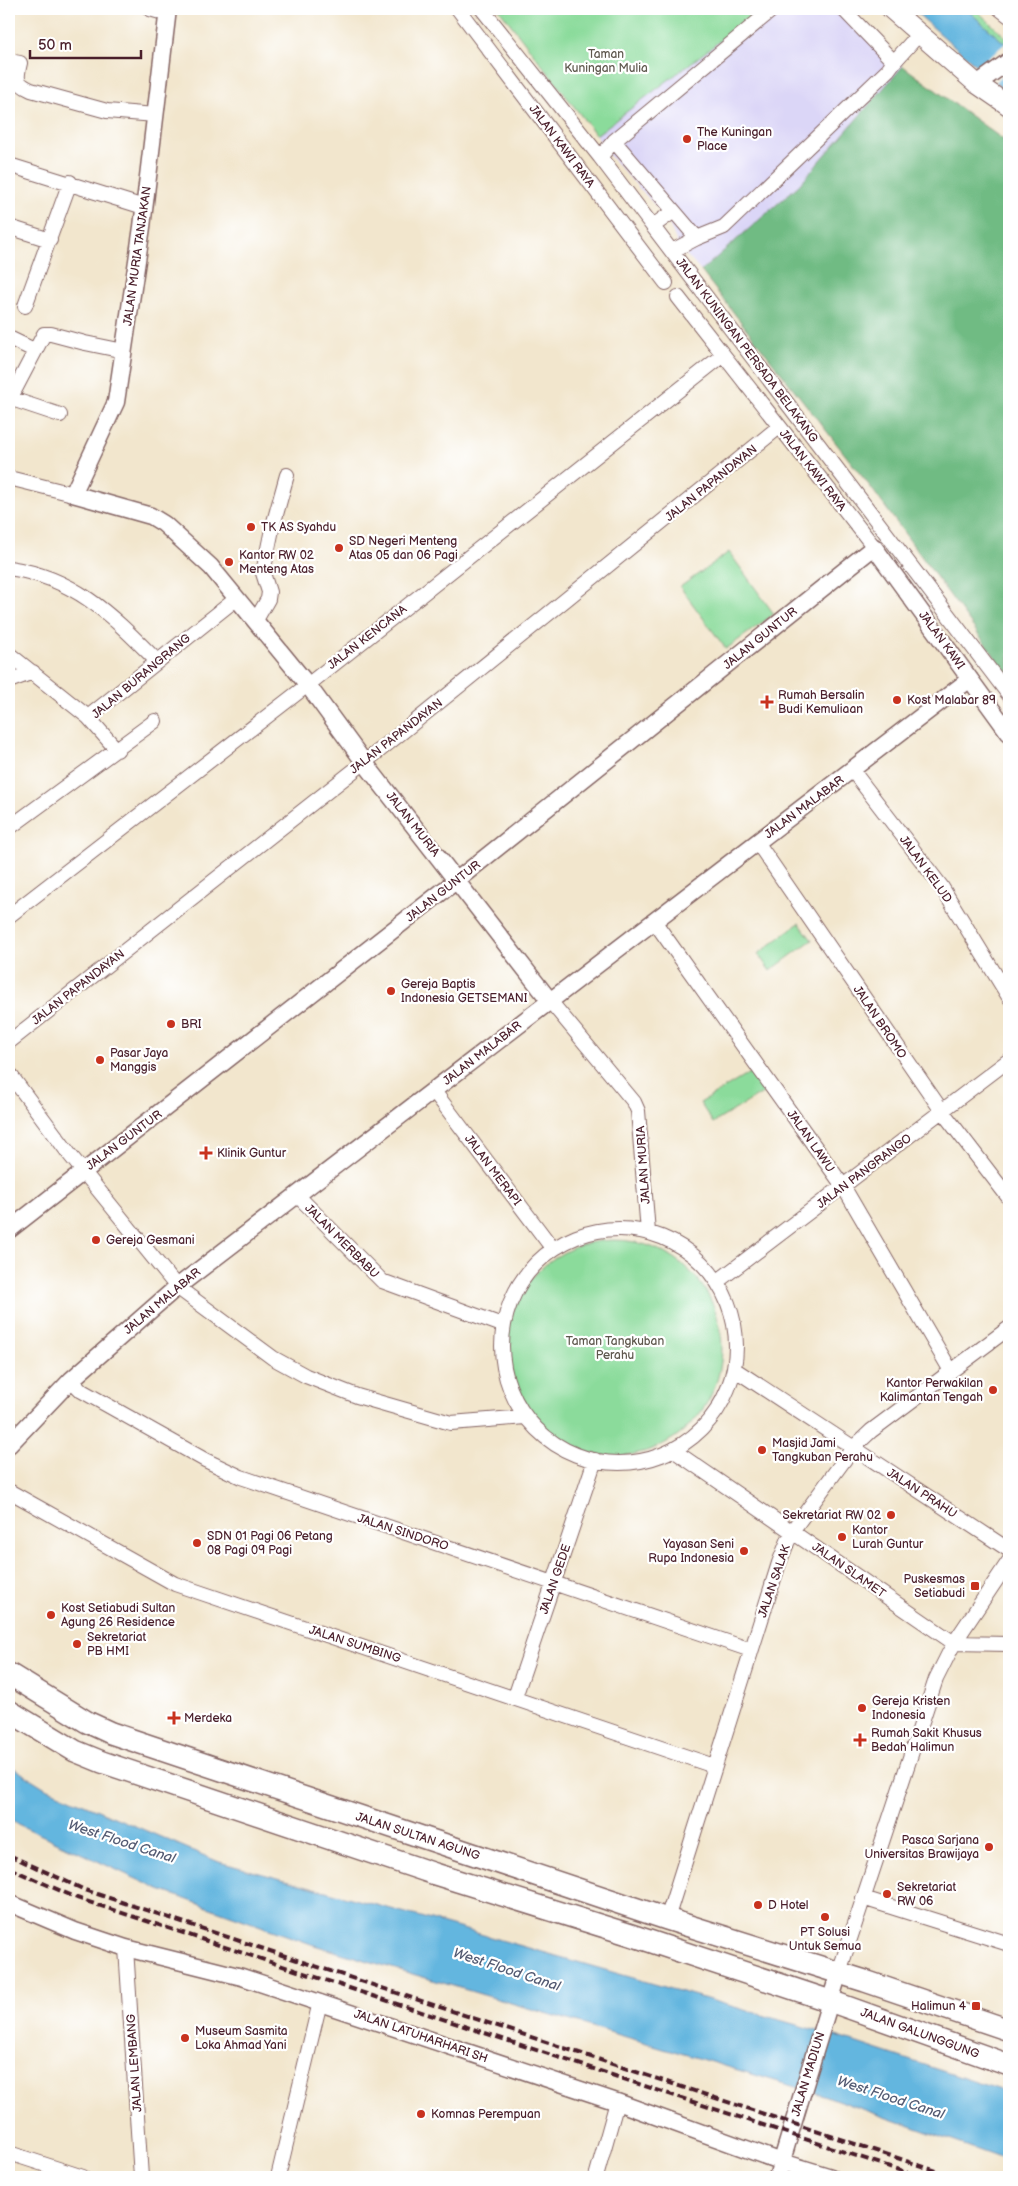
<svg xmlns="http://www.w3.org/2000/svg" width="1018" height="2186" font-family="'Balsamiq Sans',sans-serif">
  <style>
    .built { fill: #dbd6f7 }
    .green { fill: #8bdb9b; stroke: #6a7d63 }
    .forest { fill: #70bb83; stroke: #5d6d57 }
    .water { fill: #64b6df; stroke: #576a85 }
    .pier { fill: #f2e6cd }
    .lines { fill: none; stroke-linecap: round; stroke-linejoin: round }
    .minor-casing { stroke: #856564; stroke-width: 16 }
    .tertiary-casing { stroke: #856564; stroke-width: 19 }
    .secondary-casing { stroke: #856564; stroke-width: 21 }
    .primary-casing { stroke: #856564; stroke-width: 24 }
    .minor { stroke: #fff; stroke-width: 14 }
    .tertiary { stroke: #fff; stroke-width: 16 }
    .secondary { stroke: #fff; stroke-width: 19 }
    .primary { stroke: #fff; stroke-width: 21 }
    .rail { stroke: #4a1f2b; stroke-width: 4; stroke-dasharray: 8 4; stroke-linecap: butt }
    .poi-dot { fill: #c8321e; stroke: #fff; stroke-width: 2 }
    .labels { text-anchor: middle; stroke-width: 4.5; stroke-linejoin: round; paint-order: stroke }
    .park-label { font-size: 12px; fill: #5e574d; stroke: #fff }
    .poi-label { font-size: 12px; fill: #4a1f2b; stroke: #fff; text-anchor: start }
    .street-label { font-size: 12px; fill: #4a1f2b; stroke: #fff }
    .water-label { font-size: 14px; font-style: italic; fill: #545b73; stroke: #fff }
  </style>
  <rect width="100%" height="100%" fill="#fff"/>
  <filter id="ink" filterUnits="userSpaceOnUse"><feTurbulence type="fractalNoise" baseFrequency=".02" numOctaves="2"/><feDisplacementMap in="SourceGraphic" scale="10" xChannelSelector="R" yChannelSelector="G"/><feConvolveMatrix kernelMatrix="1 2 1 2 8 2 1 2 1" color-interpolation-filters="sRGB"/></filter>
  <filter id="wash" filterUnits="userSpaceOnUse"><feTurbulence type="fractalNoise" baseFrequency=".0096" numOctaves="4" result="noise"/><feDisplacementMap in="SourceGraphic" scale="20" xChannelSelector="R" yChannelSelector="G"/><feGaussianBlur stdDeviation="1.12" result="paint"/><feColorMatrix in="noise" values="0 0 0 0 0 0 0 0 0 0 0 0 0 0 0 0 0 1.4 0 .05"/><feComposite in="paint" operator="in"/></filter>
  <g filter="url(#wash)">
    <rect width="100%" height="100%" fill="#f2e6cd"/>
    <path class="built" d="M499 9H851L903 66 799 185 701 271 679 247 666 217 606 152 596 135Z"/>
    <path class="green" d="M499 9H762L596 135Z
      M966 9H975L1009 40 1005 44Z
      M729 552 774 614 726 649 680 587Z
      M799 923 812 940 770 971 758 954Z
      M753 1071 766 1091 713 1123 700 1103Z
      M506 1348a108 108 0 1 1 216 0a108 108 0 1 1-216 0Z"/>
    <path class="forest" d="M903 66 1009 144V676L872 489 701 271 799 185Z"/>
    <path class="water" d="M912 9H966L1009 47V94Z
      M9 1765 44 1787 219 1862 417 1916 839 2037 1009 2093V2161L823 2095 314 1945 160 1890 9 1820Z"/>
    <path class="pier" d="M1007 42 1009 44V71L993 84 975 68Z"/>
  </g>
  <g filter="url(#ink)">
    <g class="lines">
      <g class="minor-casing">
        <path id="minor" d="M150 9 167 14
          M458 9 666 283
          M482 9 600 157 1009 695
          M1000 9 1009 16
          M9 61 20 63C16 80 16 83 31 90L107 111 155 115
          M894 62 919 34
          M614 141 697 238 724 227 888 70 894 62 843 9
          M600 157 614 141 773 9
          M9 165 144 207
          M653 226 674 211
          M9 227 50 240
          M672 251 697 238
          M678 297 874 547
          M25 306 70 182
          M9 338 34 350
          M9 398 60 415
          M10 399 44 334H51L85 343 124 351
          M9 478 73 494
          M9 568C76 578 111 615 157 661
          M256 620 268 599 269 592 263 573 272 529 287 475
          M9 654 88 717 117 750
          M9 681 33 672
          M88 717 236 599
          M852 770 941 886 1009 997
          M9 828 155 721
          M757 842 942 1111 1009 1198
          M9 916 314 680 723 355
          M654 921 843 1186 951 1371
          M550 1001 634 1102 638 1111 648 1232
          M9 1042 380 750 779 427
          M9 1073 70 1155 177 1287 273 1358 306 1376 357 1396 451 1423 525 1417
          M433 1090 553 1249
          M297 1195 382 1281 502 1325
          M502 1346a117 117 0 1 1 234 0a117 117 0 1 1-234 0Z
          M718 1281 1009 1060
          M734 1369 1009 1550
          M71 1380 82 1391 205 1460 241 1477 751 1650
          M673 1450 954 1643 1009 1644
          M9 1491 175 1584 714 1766
          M515 1697 595 1460
          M863 1898 1009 1944
          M667 1919 779 1563 792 1531 853 1448 871 1431 1009 1328
          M126 1948 141 2177
          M839 1972 936 1679 954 1643 1009 1561
          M9 2153 83 2177
          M278 2177 320 2002
          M596 2177 617 2102"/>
      </g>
      <g class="tertiary-casing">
        <path id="tertiary" d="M168 9 142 227 116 402 73 494 151 516 164 524 211 567 307 684 364 762 550 1001
          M977 84 1009 61
          M9 1230 457 880 874 547 1009 733
          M9 1445 71 1380 177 1287 970 679
          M9 1903 75 1931 126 1948 242 1977 617 2102 782 2162 831 2177
          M777 2177 839 1972"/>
      </g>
      <g class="secondary-casing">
        <path id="secondary" d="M891 9 977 84 1009 106"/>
      </g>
      <g class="primary-casing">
        <path id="primary" d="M9 1674 87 1722 111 1733 667 1919 865 1981 1009 2030
          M9 1711 75 1751 102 1762 435 1874 631 1935 830 2001 1009 2065"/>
      </g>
      <use href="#minor" class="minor"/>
      <use href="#tertiary" class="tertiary"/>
      <use href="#secondary" class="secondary"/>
      <use href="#primary" class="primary"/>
      <path class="rail" d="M9 1855 85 1890 955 2177
        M9 1868 77 1898 920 2177"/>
    </g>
  </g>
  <g class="poi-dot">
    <circle cx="687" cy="139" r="5"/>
    <circle cx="251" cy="527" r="5"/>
    <circle cx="339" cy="548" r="5"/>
    <circle cx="229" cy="562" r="5"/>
    <circle cx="897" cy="700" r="5"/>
    <path d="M764.5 694.5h5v5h5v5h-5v5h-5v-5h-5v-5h5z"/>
    <circle cx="391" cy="991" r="5"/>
    <circle cx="171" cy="1024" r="5"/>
    <circle cx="100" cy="1060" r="5"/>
    <path d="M203.5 1145.5h5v5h5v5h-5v5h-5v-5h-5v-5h5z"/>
    <circle cx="96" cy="1240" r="5"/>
    <circle cx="993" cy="1390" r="5"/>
    <circle cx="762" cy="1450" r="5"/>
    <circle cx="891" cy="1515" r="5"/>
    <circle cx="842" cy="1537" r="5"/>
    <circle cx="197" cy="1543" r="5"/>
    <circle cx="744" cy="1551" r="5"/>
    <rect x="970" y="1581" width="10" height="10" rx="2.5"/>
    <circle cx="51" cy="1615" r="5"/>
    <circle cx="77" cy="1644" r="5"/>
    <circle cx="862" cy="1708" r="5"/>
    <path d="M171.5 1710.5h5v5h5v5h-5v5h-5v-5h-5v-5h5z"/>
    <path d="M857.5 1732.5h5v5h5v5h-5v5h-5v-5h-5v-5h5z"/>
    <circle cx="989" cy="1847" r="5"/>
    <circle cx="887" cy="1894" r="5"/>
    <circle cx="758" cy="1905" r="5"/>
    <circle cx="825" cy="1917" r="5"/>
    <rect x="971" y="2001" width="10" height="10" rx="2.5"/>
    <circle cx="185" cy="2038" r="5"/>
    <circle cx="421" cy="2114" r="5"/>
  </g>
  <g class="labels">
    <g class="park-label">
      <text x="606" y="58">Taman<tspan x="606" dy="14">Kuningan Mulia</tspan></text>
      <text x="615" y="1345">Taman Tangkuban<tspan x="615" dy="14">Perahu</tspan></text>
    </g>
    <g class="poi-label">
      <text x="697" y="136">The Kuningan<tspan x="697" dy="14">Place</tspan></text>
      <text x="261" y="531">TK AS Syahdu</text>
      <text x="349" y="545">SD Negeri Menteng<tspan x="349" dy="14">Atas 05 dan 06 Pagi</tspan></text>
      <text x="239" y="559">Kantor RW 02<tspan x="239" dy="14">Menteng Atas</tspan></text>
      <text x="778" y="699">Rumah Bersalin<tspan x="778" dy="14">Budi Kemuliaan</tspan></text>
      <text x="907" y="704">Kost Malabar 89</text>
      <text x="401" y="988">Gereja Baptis<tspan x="401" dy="14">Indonesia GETSEMANI</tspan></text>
      <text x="181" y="1028">BRI</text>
      <text x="110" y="1057">Pasar Jaya<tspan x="110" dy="14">Manggis</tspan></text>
      <text x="217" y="1157">Klinik Guntur</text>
      <text x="106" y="1244">Gereja Gesmani</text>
      <text x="983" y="1387" text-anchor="end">Kantor Perwakilan<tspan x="983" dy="14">Kalimantan Tengah</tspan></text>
      <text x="772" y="1447">Masjid Jami<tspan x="772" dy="14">Tangkuban Perahu</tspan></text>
      <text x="881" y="1519" text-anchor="end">Sekretariat RW 02</text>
      <text x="852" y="1534">Kantor<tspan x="852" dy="14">Lurah Guntur</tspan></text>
      <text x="207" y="1540">SDN 01 Pagi 06 Petang<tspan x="207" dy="14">08 Pagi 09 Pagi</tspan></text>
      <text x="734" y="1548" text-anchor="end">Yayasan Seni<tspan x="734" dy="14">Rupa Indonesia</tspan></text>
      <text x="965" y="1583" text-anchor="end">Puskesmas<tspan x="965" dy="14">Setiabudi</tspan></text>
      <text x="61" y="1612">Kost Setiabudi Sultan<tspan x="61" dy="14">Agung 26 Residence</tspan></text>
      <text x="87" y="1641">Sekretariat<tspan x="87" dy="14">PB HMI</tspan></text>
      <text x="872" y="1705">Gereja Kristen<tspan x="872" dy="14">Indonesia</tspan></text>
      <text x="184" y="1722">Merdeka</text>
      <text x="871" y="1737">Rumah Sakit Khusus<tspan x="871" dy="14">Bedah Halimun</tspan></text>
      <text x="979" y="1844" text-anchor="end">Pasca Sarjana<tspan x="979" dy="14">Universitas Brawijaya</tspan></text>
      <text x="897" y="1891">Sekretariat<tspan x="897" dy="14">RW 06</tspan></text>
      <text x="768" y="1909">D Hotel</text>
      <text x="825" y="1936" text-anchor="middle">PT Solusi<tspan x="825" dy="14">Untuk Semua</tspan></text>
      <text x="966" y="2010" text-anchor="end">Halimun 4</text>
      <text x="195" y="2035">Museum Sasmita<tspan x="195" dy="14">Loka Ahmad Yani</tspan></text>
      <text x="431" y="2118">Komnas Perempuan</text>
    </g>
    <g class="street-label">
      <text transform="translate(562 146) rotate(53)" y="4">JALAN KAWI RAYA</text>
      <text transform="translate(137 256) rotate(-82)" y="4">JALAN MURIA TANJAKAN</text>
      <text transform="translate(747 350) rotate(53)" y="4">JALAN KUNINGAN PERSADA BELAKANG</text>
      <text transform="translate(813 470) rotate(52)" y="4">JALAN KAWI RAYA</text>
      <text transform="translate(711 483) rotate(-39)" y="4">JALAN PAPANDAYAN</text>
      <text transform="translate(367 637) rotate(-38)" y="4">JALAN KENCANA</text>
      <text transform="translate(760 638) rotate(-39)" y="4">JALAN GUNTUR</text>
      <text transform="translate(942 640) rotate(54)" y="4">JALAN KAWI</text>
      <text transform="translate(141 676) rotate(-40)" y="4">JALAN BURANGRANG</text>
      <text transform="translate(396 736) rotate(-38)" y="4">JALAN PAPANDAYAN</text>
      <text transform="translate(804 807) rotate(-37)" y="4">JALAN MALABAR</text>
      <text transform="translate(413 824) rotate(52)" y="4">JALAN MURIA</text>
      <text transform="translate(926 869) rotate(54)" y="4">JALAN KELUD</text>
      <text transform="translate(443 891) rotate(-38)" y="4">JALAN GUNTUR</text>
      <text transform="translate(78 987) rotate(-38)" y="4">JALAN PAPANDAYAN</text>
      <text transform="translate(880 1022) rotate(56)" y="4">JALAN BROMO</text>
      <text transform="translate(482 1053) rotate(-38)" y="4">JALAN MALABAR</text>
      <text transform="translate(124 1140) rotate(-37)" y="4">JALAN GUNTUR</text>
      <text transform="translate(811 1141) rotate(55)" y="4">JALAN LAWU</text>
      <text transform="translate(643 1165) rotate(-94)" y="4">JALAN MURIA</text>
      <text transform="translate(493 1170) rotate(53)" y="4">JALAN MERAPI</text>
      <text transform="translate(864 1171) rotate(-37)" y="4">JALAN PANGRANGO</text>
      <text transform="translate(342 1241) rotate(45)" y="4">JALAN MERBABU</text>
      <text transform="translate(162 1301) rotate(-40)" y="4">JALAN MALABAR</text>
      <text transform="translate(922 1493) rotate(33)" y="4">JALAN PRAHU</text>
      <text transform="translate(403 1532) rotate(18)" y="4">JALAN SINDORO</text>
      <text transform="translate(849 1570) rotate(35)" y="4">JALAN SLAMET</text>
      <text transform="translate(555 1579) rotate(-71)" y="4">JALAN GEDE</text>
      <text transform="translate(774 1581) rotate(-71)" y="4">JALAN SALAK</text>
      <text transform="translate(355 1644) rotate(18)" y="4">JALAN SUMBING</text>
      <text transform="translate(418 1836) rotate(18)" y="4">JALAN SULTAN AGUNG</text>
      <text transform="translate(920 2033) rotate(20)" y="4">JALAN GALUNGGUNG</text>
      <text transform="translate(421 2036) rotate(19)" y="4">JALAN LATUHARHARI SH</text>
      <text transform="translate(134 2063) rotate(-94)" y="4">JALAN LEMBANG</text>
      <text transform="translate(808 2074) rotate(-73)" y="4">JALAN MADIUN</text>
    </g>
    <g class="water-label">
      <text transform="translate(122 1841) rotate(18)" y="5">West Flood Canal</text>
      <text transform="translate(507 1969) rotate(18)" y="5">West Flood Canal</text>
      <text transform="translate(891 2097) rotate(18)" y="5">West Flood Canal</text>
    </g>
  </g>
  <rect width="1018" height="2186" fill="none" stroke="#fff" stroke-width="30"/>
  <path d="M30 50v8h111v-8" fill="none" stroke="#4a1f2b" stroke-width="2.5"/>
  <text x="38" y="50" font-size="15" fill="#4a1f2b" stroke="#ffffff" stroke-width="4" paint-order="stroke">50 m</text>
</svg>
